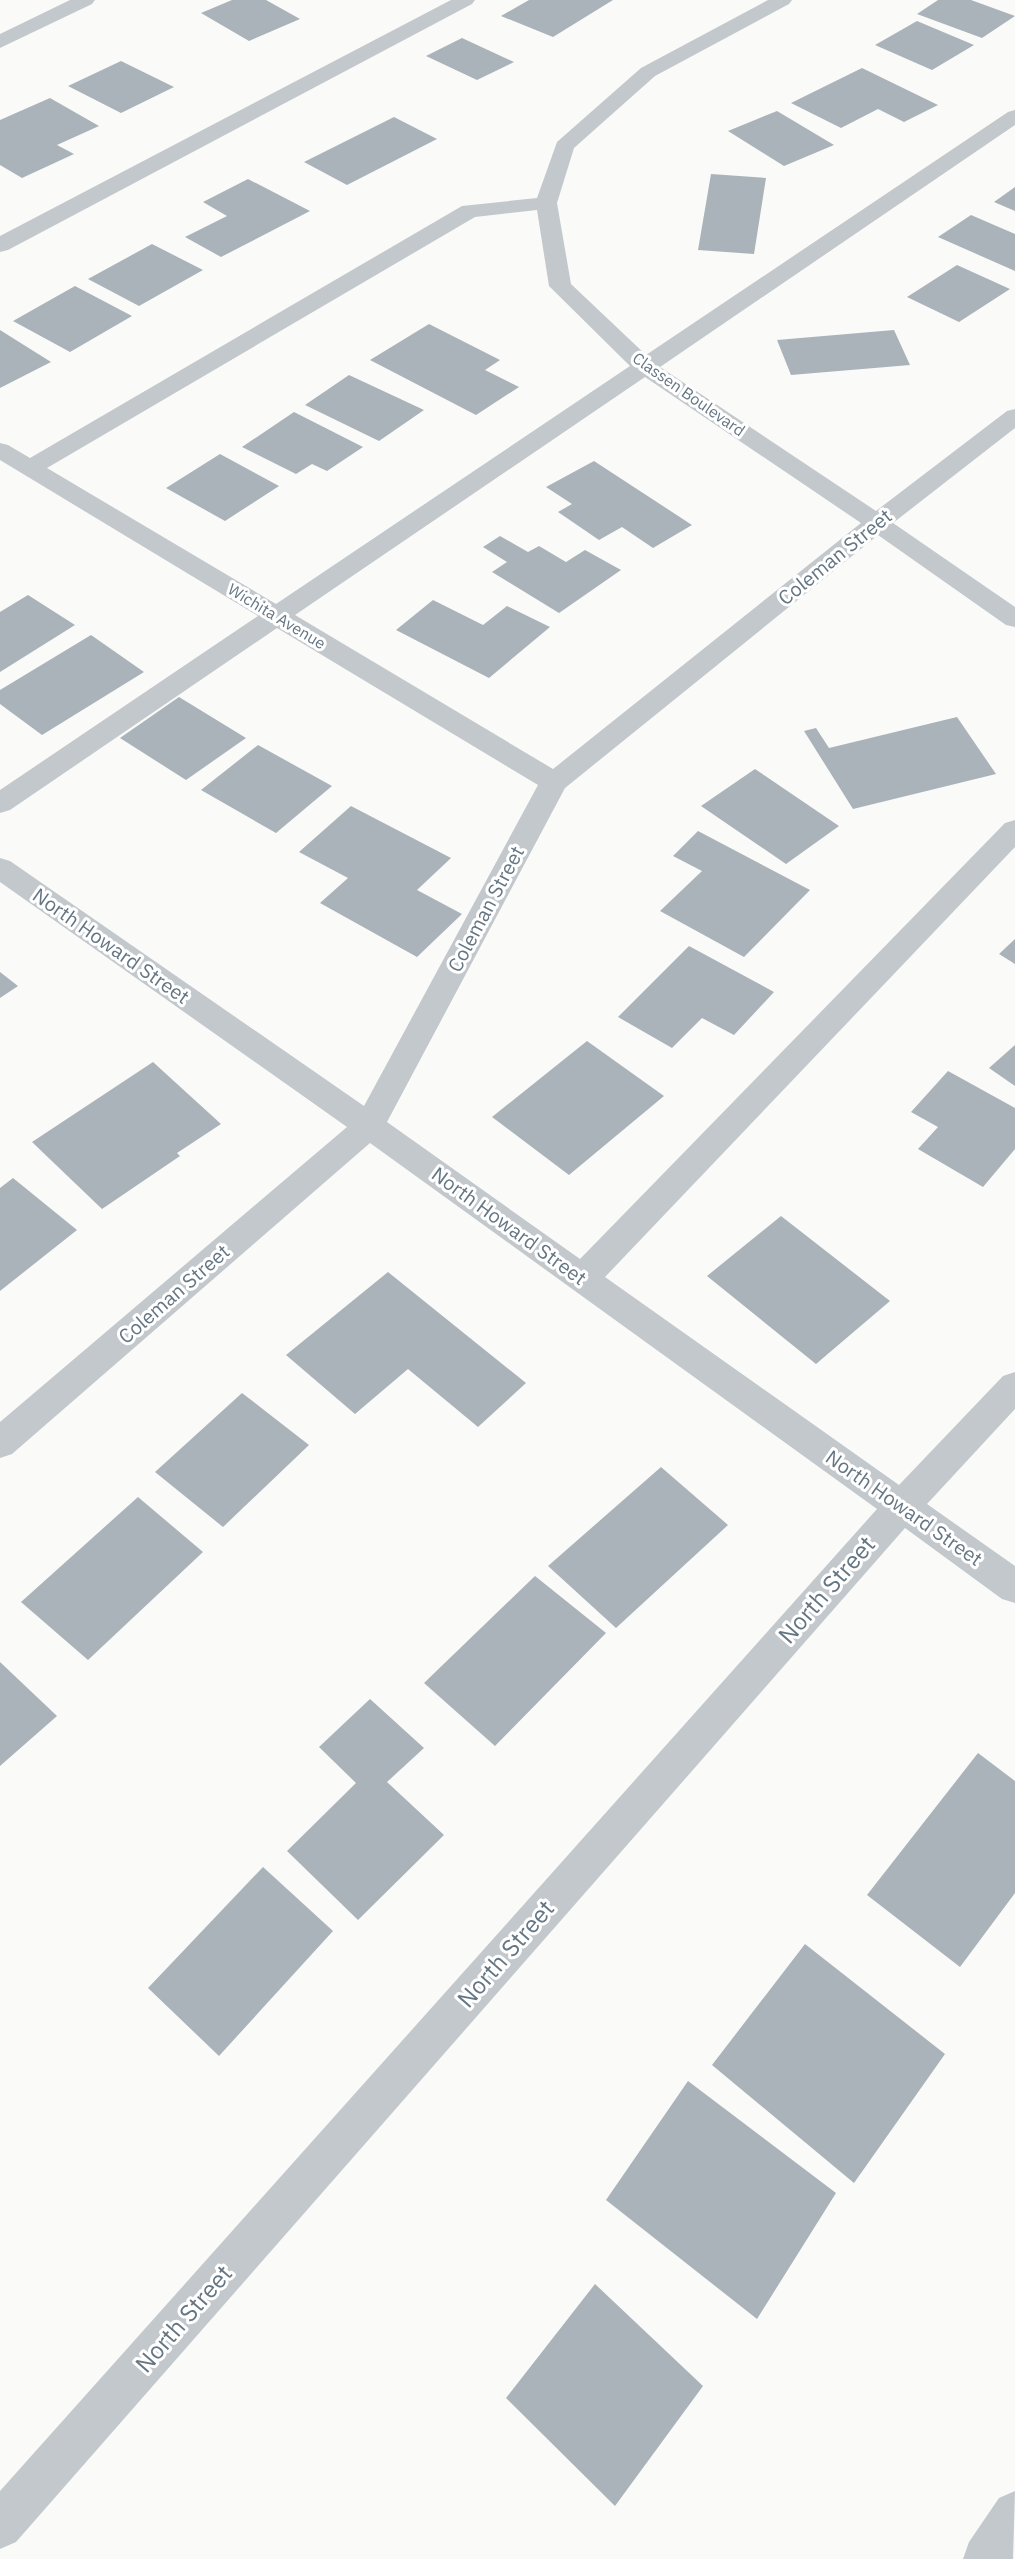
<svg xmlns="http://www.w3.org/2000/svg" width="1015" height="2559" font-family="'IBM Plex Sans',sans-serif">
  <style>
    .building { fill: #aab3b9 }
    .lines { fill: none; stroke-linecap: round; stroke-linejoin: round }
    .minor { fill: #c3c8cc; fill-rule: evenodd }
    .labels { text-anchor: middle; stroke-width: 6; stroke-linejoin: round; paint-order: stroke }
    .far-street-label { font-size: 16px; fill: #657683; stroke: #fff }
    .street-label { font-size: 20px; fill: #657683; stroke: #fff }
    .near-street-label { font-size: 24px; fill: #657683; stroke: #fff }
  </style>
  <rect width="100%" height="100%" fill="#fafaf8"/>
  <path class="building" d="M232 0H266L300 19 249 41 201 13Z
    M529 0H613L553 37 501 16Z
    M938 0H971L1015 16 982 38 917 14Z
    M917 21 974 45 932 70 875 45Z
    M462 38 514 62 477 80 426 56Z
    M121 61 174 87 121 113 68 86Z
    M862 68 938 105 904 122 878 109 841 128 791 103Z
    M50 98 99 126 57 145 74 154 22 178 0 165V120Z
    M777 111 834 145 784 166 728 131Z
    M394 117 437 139 347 185 304 162Z
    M711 174 766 178 754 254 698 250Z
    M248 179 310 211 221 257 185 237 227 216 203 202Z
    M1015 187V211L994 202Z
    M971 215 1015 234V271L938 237Z
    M152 244 203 270 139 306 88 279Z
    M957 265 1010 289 959 322 907 297Z
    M75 286 132 316 70 352 13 321Z
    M429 324 500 360 485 370 519 387 476 415 370 360Z
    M0 330 51 362 0 388Z
    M894 330 910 365 791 375 777 340Z
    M349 375 424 410 379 441 305 405Z
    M294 412 363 447 327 471 312 464 296 474 242 447Z
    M220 454 279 486 225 521 166 488Z
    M594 461 692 525 653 548 622 527 599 540 558 512 572 504 546 487Z
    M500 536 528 552 539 546 566 562 585 550 621 570 559 613 492 572 507 562 483 547Z
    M28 595 75 625 0 672V612Z
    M433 600 483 625 507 606 550 627 489 678 396 630Z
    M91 635 144 672 42 735 0 704V690Z
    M179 697 246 738 186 780 120 738Z
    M957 717 996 774 853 809 804 731 816 728 829 748Z
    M258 745 332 786 276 833 201 790Z
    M755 769 839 826 786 864 701 806Z
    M351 806 451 858 417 890 462 914 417 957 320 903 348 878 299 852Z
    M698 831 810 890 744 957 660 911 702 871 673 856Z
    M1015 939V964L999 954Z
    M689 946 774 992 734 1035 702 1018 672 1048 618 1017Z
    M0 972 18 986 0 998Z
    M587 1041 664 1096 569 1175 492 1117Z
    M1015 1045V1086L989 1068Z
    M153 1062 221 1124 177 1153 180 1156 102 1209 32 1142Z
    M948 1071 1015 1108V1149L983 1187 918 1149 938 1127 911 1112Z
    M13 1178 77 1230 0 1291V1188Z
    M781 1216 890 1301 816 1364 707 1276Z
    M388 1272 526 1383 478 1427 408 1369 355 1414 286 1355Z
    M242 1393 309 1445 223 1527 155 1472Z
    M661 1467 728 1525 616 1628 548 1566Z
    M138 1497 203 1552 88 1660 21 1602Z
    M535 1576 606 1633 495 1746 424 1683Z
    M0 1662 57 1716 0 1766Z
    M370 1699 424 1748 387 1782 444 1835 358 1920 287 1851 356 1783 319 1747Z
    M978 1753 1015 1781V1893L960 1967 867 1895Z
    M263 1867 333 1931 219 2056 148 1988Z
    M805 1944 945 2054 854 2183 712 2065Z
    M688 2081 836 2193 757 2319 606 2200Z
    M595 2284 703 2386 615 2506 506 2398Z"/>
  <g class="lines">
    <path class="minor" d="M70 0H95L92 4 0 48V34Z
      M451 0H475L472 4 8 250 0 252V236Z
      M768 0H792L789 4 655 76 574 148 557 203 571 284 646 355 1008 112 1015 110V125L660 367 876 511 1007 411 1015 409V428L893 523 1015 607V627L1006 625 878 535 565 788 387 1122 580 1259 1005 823 1015 820V847L605 1277 899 1485 1003 1376 1015 1372V1409L927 1504 1015 1566V1603L1002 1599 905 1528 16 2542 0 2549V2491L877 1509 370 1143 12 1454 0 1458V1422L347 1127 0 882V858L10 861 364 1106 538 785 277 628 10 810 0 813V790L258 616 0 460V443L8 445 30 458 462 206 537 198 557 142 641 68ZM537 210 549 286 630 366 276 604 47 468 475 217ZM645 377 861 523 553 769 295 615Z
      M1015 2491 1013 2559H963L969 2542 999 2498Z"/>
  </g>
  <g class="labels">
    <g class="far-street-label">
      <text transform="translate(689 394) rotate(35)" y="6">Classen Boulevard</text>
      <text transform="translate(277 616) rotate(31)" y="6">Wichita Avenue</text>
    </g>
    <g class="street-label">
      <text transform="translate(835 557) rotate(-39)" y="7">Coleman Street</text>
      <text transform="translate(486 909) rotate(-62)" y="7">Coleman Street</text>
      <text transform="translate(111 946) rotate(35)" y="7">North Howard Street</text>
      <text transform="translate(509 1226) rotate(36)" y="7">North Howard Street</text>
      <text transform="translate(174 1294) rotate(-41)" y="7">Coleman Street</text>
      <text transform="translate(904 1508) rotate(35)" y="7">North Howard Street</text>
    </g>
    <g class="near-street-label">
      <text transform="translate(827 1590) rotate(-49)" y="8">North Street</text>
      <text transform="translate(506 1954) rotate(-49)" y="8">North Street</text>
      <text transform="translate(184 2319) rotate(-49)" y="8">North Street</text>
    </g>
  </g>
</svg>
